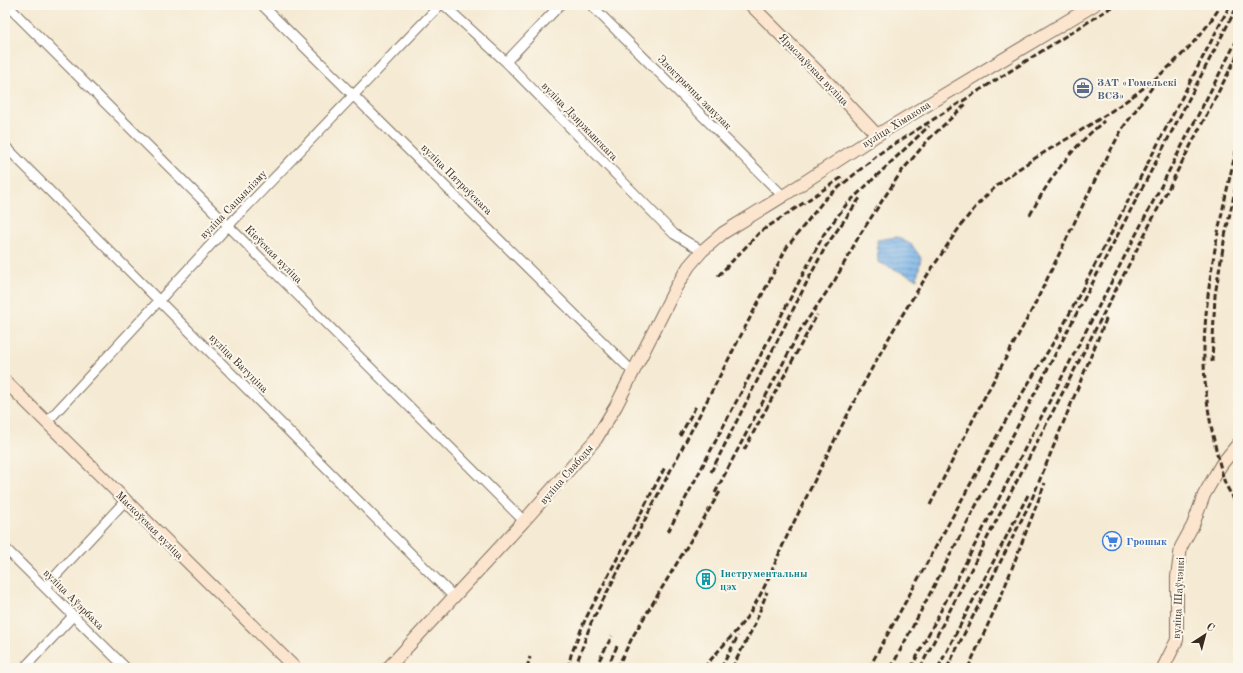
<svg xmlns="http://www.w3.org/2000/svg" width="1243" height="673" font-family="'Old Standard TT',serif">
  <style>
    .water { fill: url(#water-rules); stroke: #586e82 }
    .lines { fill: none; stroke-linecap: round; stroke-linejoin: round }
    .street-casing { stroke: #7c6d5d; stroke-width: 11 }
    .secondary-casing { stroke: #7c6d5d; stroke-width: 14 }
    .street { stroke: #fff; stroke-width: 9 }
    .secondary { stroke: #fce5cf; stroke-width: 12 }
    .rail { stroke: #3b2a1e; stroke-width: 3; stroke-dasharray: 6 3; stroke-linecap: butt }
    .labels { text-anchor: middle; stroke-width: 4; stroke-linejoin: round; paint-order: stroke }
    .street-label { font-size: 11px; fill: #3b2a1e; stroke: #fbf7ec }
    .service-label { font-size: 11px; font-weight: bold; fill: #4e5e75; stroke: #fbf7ec; text-anchor: start }
    .shop-label { font-size: 11px; font-weight: bold; fill: #366cbe; stroke: #fbf7ec; text-anchor: start }
    .culture-label { font-size: 11px; font-weight: bold; fill: #0d838f; stroke: #fbf7ec; text-anchor: start }
  </style>
  <defs>
    <pattern id="water-rules" width="6" height="5" patternUnits="userSpaceOnUse"><rect width="6" height="5" fill="#76b1e7"/><path d="M0 2.5h6" fill="none" stroke="#6290bb"/></pattern>
  </defs>
  <rect width="100%" height="100%" fill="#fbf7ec"/>
  <filter id="ink" filterUnits="userSpaceOnUse"><feTurbulence type="fractalNoise" baseFrequency=".025" numOctaves="2"/><feDisplacementMap in="SourceGraphic" scale="8" xChannelSelector="R" yChannelSelector="G"/><feConvolveMatrix kernelMatrix="1 2 1 2 8 2 1 2 1" color-interpolation-filters="sRGB"/></filter>
  <filter id="wash" filterUnits="userSpaceOnUse"><feTurbulence type="fractalNoise" baseFrequency=".012" numOctaves="4" result="noise"/><feDisplacementMap in="SourceGraphic" scale="16" xChannelSelector="R" yChannelSelector="G"/><feGaussianBlur stdDeviation="0.9" result="paint"/><feColorMatrix in="noise" values="0 0 0 0 0 0 0 0 0 0 0 0 0 0 0 0 0 1.4 0 .05"/><feComposite in="paint" operator="in"/></filter>
  <g filter="url(#wash)">
    <rect width="100%" height="100%" fill="#f5ead3"/>
    <path class="water" d="M897 237 912 245 921 258 917 279 878 262 877 240Z"/>
  </g>
  <g filter="url(#ink)">
    <g class="lines">
      <g class="street-casing">
        <path id="street" d="M7 5 524 521
          M262 5 633 372
          M444 5 506 62 674 234 702 251
          M591 5 783 196
          M506 62 560 5
          M5 146 454 597
          M47 422 229 225 440 5
          M5 548 126 668
          M45 587 126 500
          M24 668 73 616"/>
      </g>
      <g class="secondary-casing">
        <path id="secondary" d="M751 5 818 72 877 135
          M5 381 295 668
          M388 668 524 521 596 439 616 406 676 287 689 266 702 251 723 233 783 196 877 135 1094 5
          M1163 668 1177 640V577L1181 547 1193 525 1204 495 1221 465 1238 444"/>
      </g>
      <use href="#street" class="street"/>
      <use href="#secondary" class="secondary"/>
      <path class="rail" d="M1238 142C1222 210 1206 279 1204 348 1203 392 1212 438 1224 480 1227 489 1234 498 1238 507
        M1030 215C1051 176 1070 150 1104 121
        M718 276 760 232 844 176
        M1237 282 1238 278
        M1212 362 1215 295 1225 236 1238 177
        M680 436 696 406
        M744 450 817 315
        M711 472 810 276 826 246 860 198
        M715 493 801 329 835 280 859 236 901 172 929 139 966 104
        M930 505 983 400 1033 308 1097 176 1122 129 1156 82
        M668 532 824 234 846 205 929 126
        M527 668 530 657
        M568 668 571 655 585 620 665 467
        M575 668 591 623 787 247 825 199 880 153 1115 5
        M595 668 612 636
        M607 668 618 644
        M617 668 633 636 721 490
        M704 668C721 646 742 628 755 604 769 581 778 554 790 530 836 438 880 343 939 258 950 241 961 224 974 209 1008 169 1046 153 1088 126 1138 95 1191 56 1221 5
        M721 668 738 636
        M732 668 754 626 767 592
        M869 668 1003 425 1061 330 1230 5
        M891 668 1238 5
        M911 668 1238 38
        M920 668 1238 54
        M938 668 1028 495
        M947 668 1031 501 1107 317
        M968 668 1002 594 1045 483"/>
    </g>
  </g>
  <defs>
    <g id="office-ring" transform="scale(1)"><circle r="9.5" fill="#fbf7ec" stroke="#5c6f8a" stroke-width="1.5"/><path d="M-6-3h4V-5.5h4V-3h4V5H-6ZM-1-4.5V-3h2v-1.5ZM-6 0V1H6V0Z" fill="#5c6f8a"/></g>
    <g id="supermarket-ring" transform="scale(1)"><circle r="9.5" fill="#fbf7ec" stroke="#3f7fe0" stroke-width="1.5"/><path d="M-6-5.5h2.5l.6 2H6L4.5 2H-2.5L-4.4-4H-6ZM-1.5 3.2a1.3 1.3 0 1 0 .1 0ZM3 3.2a1.3 1.3 0 1 0 .1 0Z" fill="#3f7fe0"/></g>
    <g id="building-ring" transform="scale(1)"><circle r="9.5" fill="#fbf7ec" stroke="#0f9aa8" stroke-width="1.5"/><path d="M-4-6H4V6H1V3H-1V6H-4ZM-2.5-4.3h1.7v1.8h-1.7ZM.8-4.3h1.7v1.8H.8ZM-2.5-1h1.7V.8h-1.7ZM.8-1h1.7V.8H.8Z" fill="#0f9aa8"/></g>
  </defs>
  <g fill-rule="evenodd">
    <use href="#office-ring" x="1083" y="88"/>
    <use href="#supermarket-ring" x="1112" y="541"/>
    <use href="#building-ring" x="706" y="579"/>
  </g>
  <g class="labels">
    <g class="street-label">
      <text transform="translate(814 69) rotate(46)" y="4">Яраслаўская вуліца</text>
      <text transform="translate(695 92) rotate(45)" y="4">Электрычны завулак</text>
      <text transform="translate(580 121) rotate(46)" y="4">вуліца Дзяржынскага</text>
      <text transform="translate(896 124) rotate(-32)" y="4">вуліца Хімакова</text>
      <text transform="translate(457 179) rotate(45)" y="4">вуліца Пятроўскага</text>
      <text transform="translate(233 204) rotate(-46)" y="4">вуліца Сацыялізму</text>
      <text transform="translate(274 254) rotate(45)" y="4">Кіеўская вуліца</text>
      <text transform="translate(239 363) rotate(45)" y="4">вуліца Ватуціна</text>
      <text transform="translate(566 474) rotate(-49)" y="4">вуліца Свабоды</text>
      <text transform="translate(150 525) rotate(45)" y="4">Маскоўская вуліца</text>
      <text transform="translate(1178 598) rotate(-87)" y="4">вуліца Шаўчэнкі</text>
      <text transform="translate(74 599) rotate(45)" y="4">вуліца Аўэрбаха</text>
    </g>
    <g class="service-label">
      <text x="1097" y="86">ЗАТ «Гомельскі<tspan x="1097" dy="13">ВСЗ»</tspan></text>
    </g>
    <g class="shop-label">
      <text x="1126" y="545">Грошык</text>
    </g>
    <g class="culture-label">
      <text x="720" y="577">Інструментальны<tspan x="720" dy="13">цэх</tspan></text>
    </g>
  </g>
  <rect width="1243" height="673" fill="none" stroke="#fbf7ec" stroke-width="20"/>
  <g transform="translate(1205 635) rotate(36)" stroke="#fbf7ec" stroke-width="3" paint-order="stroke">
  <path d="M0-3L7 15L0 10L-7 15Z" fill="#3b2a1e"/>
  <text y="-6" font-size="11" font-weight="bold" text-anchor="middle" fill="#3b2a1e">С</text>
  </g>
</svg>
